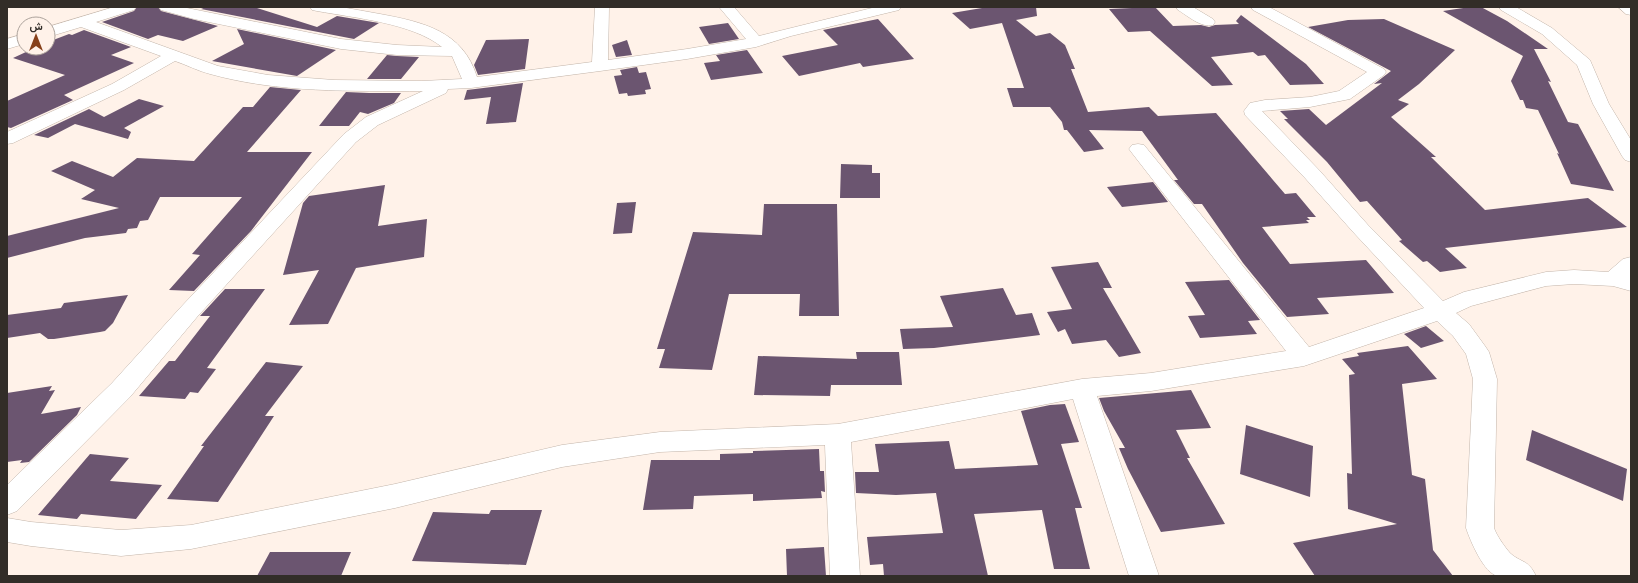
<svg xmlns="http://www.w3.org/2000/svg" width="1638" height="583" font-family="Bitter,Vazirmatn,serif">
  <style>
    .building { fill: #6b5570 }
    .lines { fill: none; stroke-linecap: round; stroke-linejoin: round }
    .minor-casing { stroke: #c3b5aa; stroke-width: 1 }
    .minor { fill: #fff; fill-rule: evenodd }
  </style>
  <rect width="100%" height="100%" fill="#fff2e9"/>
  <path class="building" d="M137 7H158L161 11 218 26 183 41 158 35 148 39 102 22 134 11Z
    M206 7H260L257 8 317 27 337 16 379 23 354 39 201 9Z
    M988 7H1036L1037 16 1016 20 1036 36 1050 33 1065 45 1075 69H1071L1088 112 1149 107 1158 116 1216 113 1285 194 1296 193 1316 217H1307L1310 220H1306L1309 223 1262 227 1290 264 1366 260 1394 293 1317 298 1329 314 1287 317 1243 263 1202 204H1194L1174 180H1178L1142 131 1089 130 1104 149 1084 152 1067 130H1064L1062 122 1050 107H1013L1007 88H1024L1002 23 970 29 952 13Z
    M1155 7 1173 26 1201 25 1209 27 1215 25 1239 24 1236 21 1241 15 1306 64 1324 84 1290 85 1265 55 1258 56 1253 52 1211 57 1233 85 1212 86 1150 31 1128 32 1109 9Z
    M1470 7H1481L1507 21 1548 49H1534L1551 82 1548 81 1568 122 1578 124 1614 191 1571 184 1557 153 1559 154 1538 110 1526 108 1523 100H1520L1511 81 1523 56 1443 11Z
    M878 19 914 59 863 67 860 63 799 76 782 56 838 45 823 30Z
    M1384 19 1455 50 1419 84 1398 100 1409 104 1391 117 1436 157H1431L1485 210 1588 198 1627 227 1445 248 1467 268 1440 272 1427 261 1423 262 1399 241 1402 240 1367 201 1360 202 1327 162 1284 119H1288L1280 111 1309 109 1326 125 1382 83 1374 84 1391 71 1308 27 1348 20Z
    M728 23 739 39 709 44 699 27Z
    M237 29 336 50 297 76 212 61 244 44Z
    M84 30 131 47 111 55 134 63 64 95 73 100 11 128 7 127V101L65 75 13 58 26 52 24 50 31 48H48V42L69 34 72 35Z
    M529 39 525 69 478 75 474 65 486 40Z
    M627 40 632 55 616 57 612 45Z
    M747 50 763 73 711 80 704 63 720 61 716 55Z
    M387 55 397 56 419 57 401 79H367Z
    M637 67 639 73 646 72 651 89 645 90 646 94 628 96 627 93 619 94 614 76 622 75 620 70Z
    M523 83 516 122 486 124 491 97 464 100 467 90Z
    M270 87 301 90 247 152H312L251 231 194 291 169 290 200 255 192 254 242 197H160L148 220 140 221 137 228 128 229 126 233 85 238 7 258V236L119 208 81 199 95 190 51 171 72 161 113 177 137 158 194 161 243 107H253Z
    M346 92 369 93H401L394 103 368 114 360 112 349 126H319Z
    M139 99 164 106 124 128 131 132 128 139 75 124 48 138 34 135 89 109 104 117Z
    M841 164 872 165V173H880V198H840Z
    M1153 182 1168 202 1122 207 1107 187Z
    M385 185 378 226 427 219 424 257 356 268 328 324 289 325 319 270 283 275 303 203 309 196Z
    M636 202 632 233 613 234 617 203Z
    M764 204H837L839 316H799L800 294H729L712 370 659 368 665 349H657L693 232 762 235Z
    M1098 262 1112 288H1103L1141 353 1119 357 1106 340 1072 344 1065 329 1058 332 1047 312 1072 309 1051 267Z
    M1229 280 1260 320 1248 321 1257 334 1200 338 1188 316 1205 315 1185 282Z
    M1003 288 1016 315 1032 313 1040 335 934 348 903 349 900 329 953 327 940 296Z
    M225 289H265L207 368 216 369 198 393 190 392 185 399 139 396 169 361H175L210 316H200Z
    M128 295 113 323 105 331 100 332 54 339H48L40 333 7 338V315L61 308 64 303Z
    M1426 326 1444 341 1421 348 1404 334Z
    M1408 346 1437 379 1402 384 1412 475 1425 479 1433 550 1453 576H1315L1293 543 1397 524 1348 509 1347 473 1352 474 1349 375 1355 374 1342 359 1359 356 1357 353Z
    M856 352H899L902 385H831L830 396 754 395 758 356 857 359Z
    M266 362 303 366 265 416H274L218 502 167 499 204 446H201Z
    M52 386 49 391 55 390 41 414 81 407 77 415 29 462 20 463 22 460 7 462V393Z
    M1191 390 1211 428 1176 430 1190 458H1187L1225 524 1161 532 1128 469 1119 448H1125L1104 411 1099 398Z
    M1065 404 1079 442 1061 444 1082 508H1075L1090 569H1054L1042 510 974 514 988 576H884L883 564 870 565 867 537 943 533 936 493 896 495 856 493 855 472H879L875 444 949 441 955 469 1038 465 1021 411 1050 405Z
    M1246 425 1313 446 1310 497 1240 474Z
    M1532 430 1627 469 1623 501 1526 460Z
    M819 449 820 471H824L825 492 821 491 822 498 753 501V494L694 496 693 509 643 510 651 460H720V454L753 453V451Z
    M90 454 129 458 110 481 162 485 136 519 81 514 77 519 38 515Z
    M491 510H542L526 565 412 561 433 512 489 514Z
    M824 547 826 576H787L786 549Z
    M270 552H351L341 576H257Z"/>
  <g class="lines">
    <g class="minor-casing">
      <path id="minor" d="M114 7H136L134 10 96 22 218 66 268 75 334 80 422 81 462 79 452 56 397 55 341 49 194 19 161 10 159 7H182L341 39 397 45 442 47C412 23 355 18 317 11L312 10 310 7C320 7 331 6 341 7 354 9 367 12 380 14 423 22 463 31 477 77L592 62 595 7H609L608 60 687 49 746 39 719 7H734L759 36 876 7H901L899 10 791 36 756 47 687 59 600 71 471 88 448 89 446 93 378 125 356 142 197 317 130 397 17 511 7 515V485L112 383 181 307 344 134 366 117 423 91C352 91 278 93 210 74 198 71 187 65 175 61L124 90 13 143 7 144V132L112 84 161 56 81 27 48 37V27Z
        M1176 7H1193L1213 19 1215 22 1213 25C1201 28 1188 16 1178 10Z
        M1251 7H1269L1384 69 1386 72 1384 75 1350 99 1310 107 1262 111 1319 170 1368 225 1443 301 1464 292 1546 272 1574 270 1608 272 1623 259 1631 257V275L1630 276 1631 277V291L1613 286 1574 284 1546 286 1471 306 1456 313 1469 324 1485 346 1489 352 1497 379 1494 528C1497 536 1504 546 1510 553 1521 563 1528 559 1536 576 1524 576 1510 578 1498 576 1484 574 1470 540 1466 528L1473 379 1466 354 1453 336 1437 321 1304 366 1151 391 1097 396 1159 576H1129L1073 399 851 442 860 576H830L825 445 660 452 562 467 395 508 191 549 121 556 31 546 7 542V518L31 522 121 530 191 525 395 484 562 445 660 432 838 424 1082 379 1151 373 1286 351 1132 153 1129 149 1132 145 1138 144 1144 145 1309 347 1424 308 1354 233 1305 178 1245 115 1244 111 1250 103 1265 100 1310 97 1339 91 1367 72 1253 10Z
        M1499 7H1516L1552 28 1590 60 1609 104 1631 140V162L1625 160 1622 156 1593 104 1577 65 1542 34 1501 10Z
        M1618 7H1631V15L1626 14Z
        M24 34V44L7 49V39Z"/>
    </g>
    <use href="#minor" class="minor"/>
  </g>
  <rect width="1638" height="583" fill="none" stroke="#322d28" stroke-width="16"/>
  <g transform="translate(36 36)"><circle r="19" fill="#fff2e9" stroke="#ada39c"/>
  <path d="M0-3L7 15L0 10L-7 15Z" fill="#86401a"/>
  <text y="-6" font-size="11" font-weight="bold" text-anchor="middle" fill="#322d28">ش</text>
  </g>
</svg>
